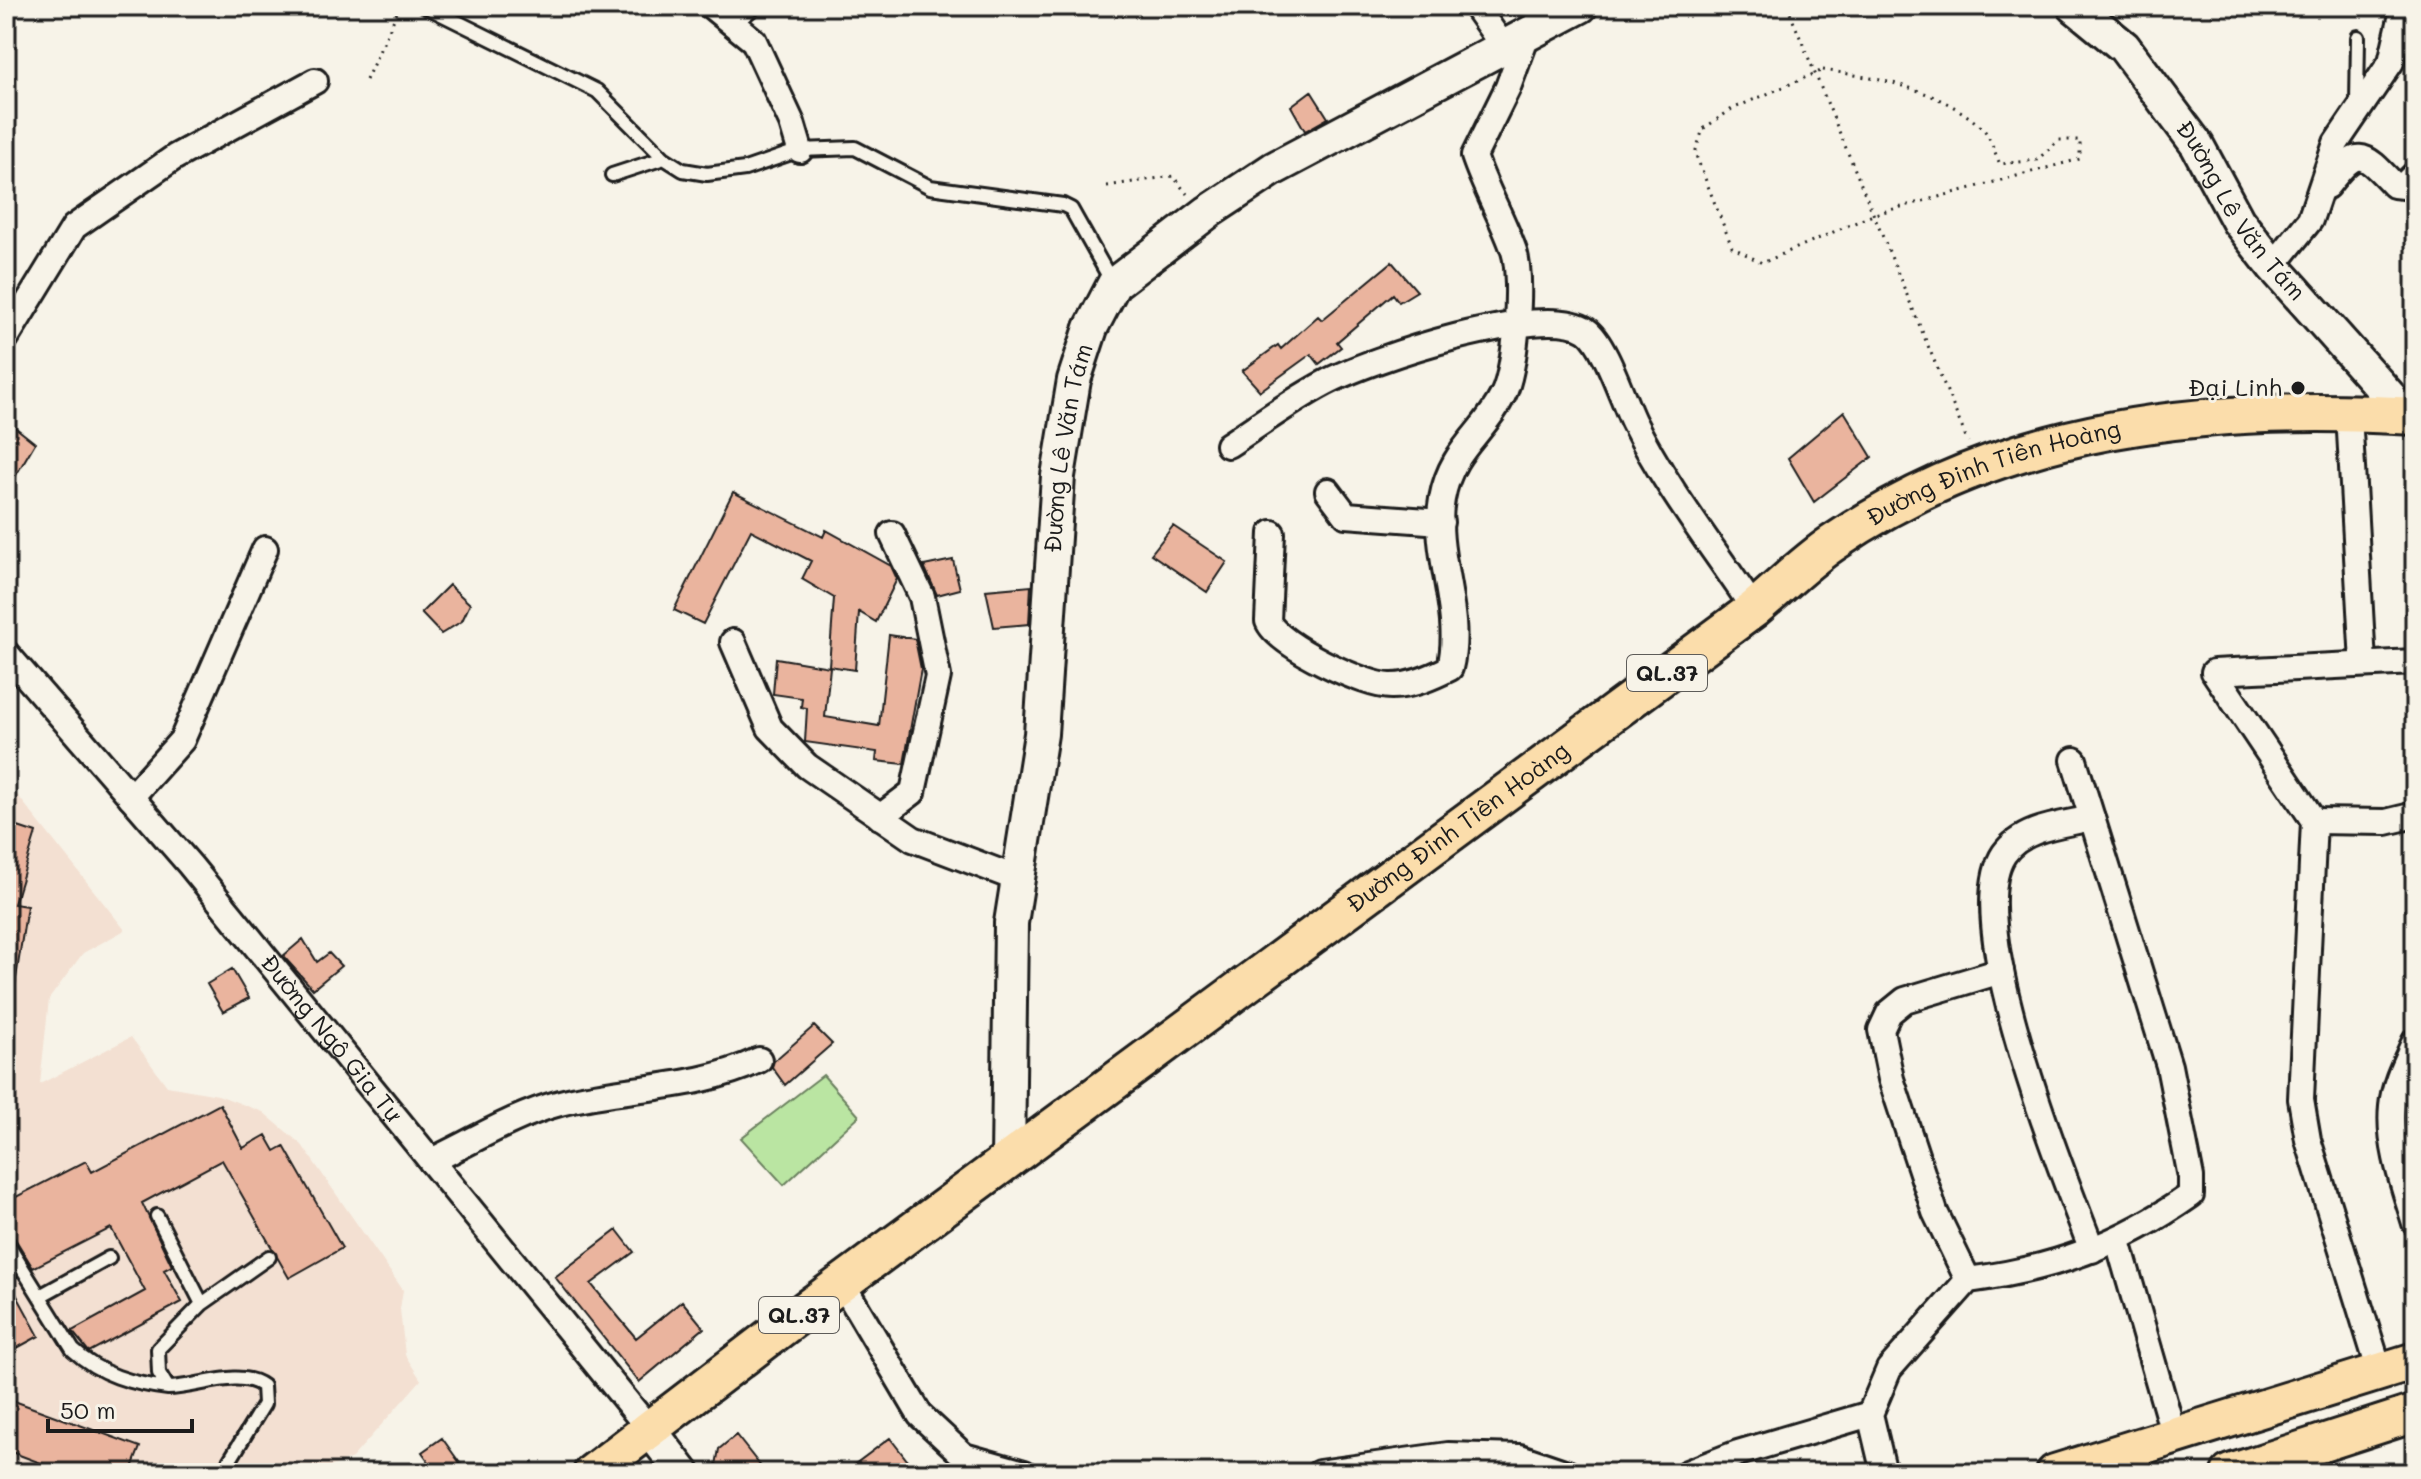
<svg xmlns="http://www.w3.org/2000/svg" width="2421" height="1479" font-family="Mali,sans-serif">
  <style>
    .built { fill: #f3e0d2 }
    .green { fill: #bae5a2; stroke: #6b805f; stroke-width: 2 }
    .building { fill: #eab49e; stroke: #1c1c1c; stroke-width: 2 }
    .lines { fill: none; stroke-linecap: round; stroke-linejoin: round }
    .lane-casing { stroke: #1c1c1c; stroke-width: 18 }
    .street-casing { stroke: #1c1c1c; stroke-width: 30 }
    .secondary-casing { stroke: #1c1c1c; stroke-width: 38 }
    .primary-casing { stroke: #1c1c1c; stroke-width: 42 }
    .path { stroke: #1c1c1c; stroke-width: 3; stroke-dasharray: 2 6; stroke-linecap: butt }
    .lane { stroke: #f7f3e8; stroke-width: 12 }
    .street { stroke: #f7f3e8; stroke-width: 24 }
    .secondary { stroke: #f7f3e8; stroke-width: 32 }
    .primary { stroke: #fbddab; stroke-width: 36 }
    .poi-dot { fill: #1c1c1c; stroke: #f7f3e8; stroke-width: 3 }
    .labels { text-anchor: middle; stroke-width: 6; stroke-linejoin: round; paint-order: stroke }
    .shield { fill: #f7f3e8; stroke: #5e5c59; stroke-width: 2 }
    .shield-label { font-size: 22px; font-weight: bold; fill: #1c1c1c }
    .street-label { font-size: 24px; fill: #1c1c1c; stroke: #f7f3e8 }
    .poi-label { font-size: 24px; fill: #1c1c1c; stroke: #f7f3e8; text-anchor: end }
  </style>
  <rect width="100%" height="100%" fill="#f7f3e8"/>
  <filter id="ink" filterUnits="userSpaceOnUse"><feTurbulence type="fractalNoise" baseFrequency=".0125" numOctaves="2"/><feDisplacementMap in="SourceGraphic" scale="16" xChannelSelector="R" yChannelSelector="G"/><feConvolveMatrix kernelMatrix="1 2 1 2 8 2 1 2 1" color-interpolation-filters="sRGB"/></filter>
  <g filter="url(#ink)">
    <path class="built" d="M7 782 125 930 83 953 49 999 40 1084 131 1037 167 1086 218 1095 263 1112 302 1145 403 1290 400 1309 405 1355 421 1380 352 1458 315 1473H6Z"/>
    <path class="green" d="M823 1075 859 1116 784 1185 741 1138Z"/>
    <path class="building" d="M1311 91 1328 118 1305 131 1291 106Z
      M1392 262 1417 291 1399 302 1393 294 1337 342 1341 347 1319 364 1311 354 1260 391 1242 371 1278 345 1281 349 1318 316 1322 320Z
      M1844 411 1872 457 1814 502 1788 458Z
      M6 420 35 443 6 492Z
      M733 492 823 537 826 530 891 566 897 579 876 622 859 612 855 670 829 666 834 598 802 579 811 561 751 530 703 624 674 610Z
      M1173 526 1227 562 1207 592 1151 554Z
      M953 560 960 589 937 595 924 566Z
      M449 585 470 604 462 621 441 634 421 613Z
      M1031 586 1029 624 994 627 986 590Z
      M889 635 915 639 921 669 904 764 876 761 877 752 805 742 807 708 801 707 802 698 773 694 776 658 830 667 825 717 879 726Z
      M6 823 36 833 14 904 27 906 15 985 6 984Z
      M303 939 317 962 329 953 341 966 313 989 283 956Z
      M232 969 249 998 223 1012 207 984Z
      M814 1026 832 1044 785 1085 772 1067 774 1061Z
      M220 1104 243 1148 266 1135 275 1151 284 1146 342 1248 289 1278 222 1160 142 1203 172 1266 164 1270 182 1302 89 1352 72 1331 145 1291 111 1228 33 1268 14 1237 6 1233V1202L86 1161 92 1172Z
      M617 1230 634 1252 591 1284 636 1338 682 1301 704 1328 639 1382 555 1277Z
      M6 1259 17 1277 9 1281 39 1336 6 1354Z
      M6 1398 140 1447 130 1473H67L6 1450Z
      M736 1435 766 1473H722L716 1465 719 1449Z
      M442 1438 467 1473H437L422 1452Z
      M890 1438 917 1473H843Z"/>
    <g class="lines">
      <g class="lane-casing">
        <path id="lane" d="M425 6 597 91 664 158 683 170 707 174 745 169 800 150 855 148 930 187 1063 205 1071 209 1112 282
          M735 23 756 6
          M2357 104 2358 37
          M612 175 664 158
          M157 1216 202 1304
          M6 1242 73 1350C100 1375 133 1384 168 1388
          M40 1296 109 1258
          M222 1473 264 1404 263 1386C239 1368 197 1388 168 1388L159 1373 158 1349 202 1304 269 1257"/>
      </g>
      <g class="street-casing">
        <g id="street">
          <path d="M711 6 754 41 792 123 800 150"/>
          <path d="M1475 6 1503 46"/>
          <path d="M2327 186C2358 146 2362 151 2394 185L2403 186 2415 174"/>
          <path d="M2273 266 2310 220 2336 143 2391 62 2404 6"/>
          <path d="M6 338 74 227 175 157 315 81"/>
          <path d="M2349 414 2363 663"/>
          <path d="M1228 445C1260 424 1291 401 1325 383 1369 359 1544 301 1586 330 1605 343 1622 398 1633 421 1666 488 1712 546 1754 609"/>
          <path d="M1328 491 1346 515 1441 522"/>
          <path d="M1272 533 1268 621C1277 645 1366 687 1392 686 1412 686 1432 677 1450 668 1464 611 1432 555 1442 499 1451 449 1483 435 1503 395 1516 369 1523 279 1514 251 1503 219 1485 189 1474 156L1508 87 1528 33"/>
          <path d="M733 642 770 728 807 766 913 839 1018 879"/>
          <path id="s1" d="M6 653 190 865 650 1430"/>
          <path d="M131 797 182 740 265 549"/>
          <path d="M880 817 913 792 938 676 922 597 892 534"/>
          <path d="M2092 818C2062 825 2023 827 2004 854 1959 921 2064 1175 2092 1250"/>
          <path d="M2314 821 2386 822 2415 815"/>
          <path d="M2415 1041C2406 1061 2394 1083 2392 1106 2388 1145 2404 1187 2415 1223"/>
          <path d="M431 1161C473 1141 515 1115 560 1103 627 1086 696 1090 759 1060"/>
          <path d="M2118 1241 2174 1436"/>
          <path d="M1968 1280 1935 1212 1891 1079 1881 1030 1889 1013 1905 1000 2001 971"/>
          <path d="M842 1283 920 1415 964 1456 1024 1473"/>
          <path d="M2380 1372 2308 1140 2301 1099 2314 821 2214 672 2415 662"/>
          <path d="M1319 1473 1448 1455 1520 1457 1567 1473"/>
          <path d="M1687 1473 1738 1453 1870 1414"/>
          <path d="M1884 1473 1870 1414 1889 1369 1968 1280C2053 1269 2120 1245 2191 1195V1177L2169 1066 2074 760"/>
        </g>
      </g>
      <g class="secondary-casing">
        <g id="secondary">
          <path id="s2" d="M2074 6 2124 47 2197 145 2238 221 2273 266 2407 416"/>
          <path id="s3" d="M1008 1160 1011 923 1041 734 1058 476 1074 380 1091 328 1114 284 1208 212 1273 169 1581 6"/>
          <path d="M650 1430 683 1473"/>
        </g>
      </g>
      <g class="primary-casing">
        <g id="primary">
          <path id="s4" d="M592 1473 808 1308 1754 609C1780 587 1805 562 1833 543 2006 424 2211 404 2415 416"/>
          <path d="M2055 1473 2415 1361"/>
          <path d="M2230 1473 2415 1413"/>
        </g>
      </g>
      <path class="path" d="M1787 6 1968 442
        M1823 70C1878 78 1943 89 1984 130 1991 138 1995 154 2000 164L2037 160 2059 140H2080V159L1875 214 1762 263 1732 247 1695 153 1703 129 1732 109Z
        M366 80 400 6
        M1107 186 1173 176 1187 194
        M2409 208 2415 219"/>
      <use href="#lane" class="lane"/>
      <use href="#street" class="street"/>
      <use href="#secondary" class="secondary"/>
      <use href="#primary" class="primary"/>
    </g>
  </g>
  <circle class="poi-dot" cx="2298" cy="388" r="8"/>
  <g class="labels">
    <g class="shield">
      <rect x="1627" y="655" width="80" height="36" rx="6"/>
      <rect x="759" y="1297" width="80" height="36" rx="6"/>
    </g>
    <g class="shield-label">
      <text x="1667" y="681">QL.37</text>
      <text x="799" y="1323">QL.37</text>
    </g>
    <g class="street-label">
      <text dy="8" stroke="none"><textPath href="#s2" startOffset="266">Đường Lê Văn Tám</textPath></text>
      <text dy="8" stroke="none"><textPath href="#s3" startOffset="716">Đường Lê Văn Tám</textPath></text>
      <text dy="8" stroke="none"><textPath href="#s4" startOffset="1728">Đường Đinh Tiên Hoàng</textPath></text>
      <text dy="8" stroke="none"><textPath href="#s4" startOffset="1080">Đường Đinh Tiên Hoàng</textPath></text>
      <text dy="8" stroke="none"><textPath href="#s1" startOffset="504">Đường Ngô Gia Tự</textPath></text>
    </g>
    <g class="poi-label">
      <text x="2282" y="396">Đại Linh</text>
    </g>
  </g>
  <rect width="2421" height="1479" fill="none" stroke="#f7f3e8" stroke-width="32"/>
  <rect x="16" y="16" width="2389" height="1447" fill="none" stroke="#1c1c1c" stroke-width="3" filter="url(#ink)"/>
  <path d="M48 1419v12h144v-12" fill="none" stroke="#1c1c1c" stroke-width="4"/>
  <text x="60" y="1419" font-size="24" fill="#1c1c1c" stroke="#f7f3e8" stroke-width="6" paint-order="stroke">50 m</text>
</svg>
